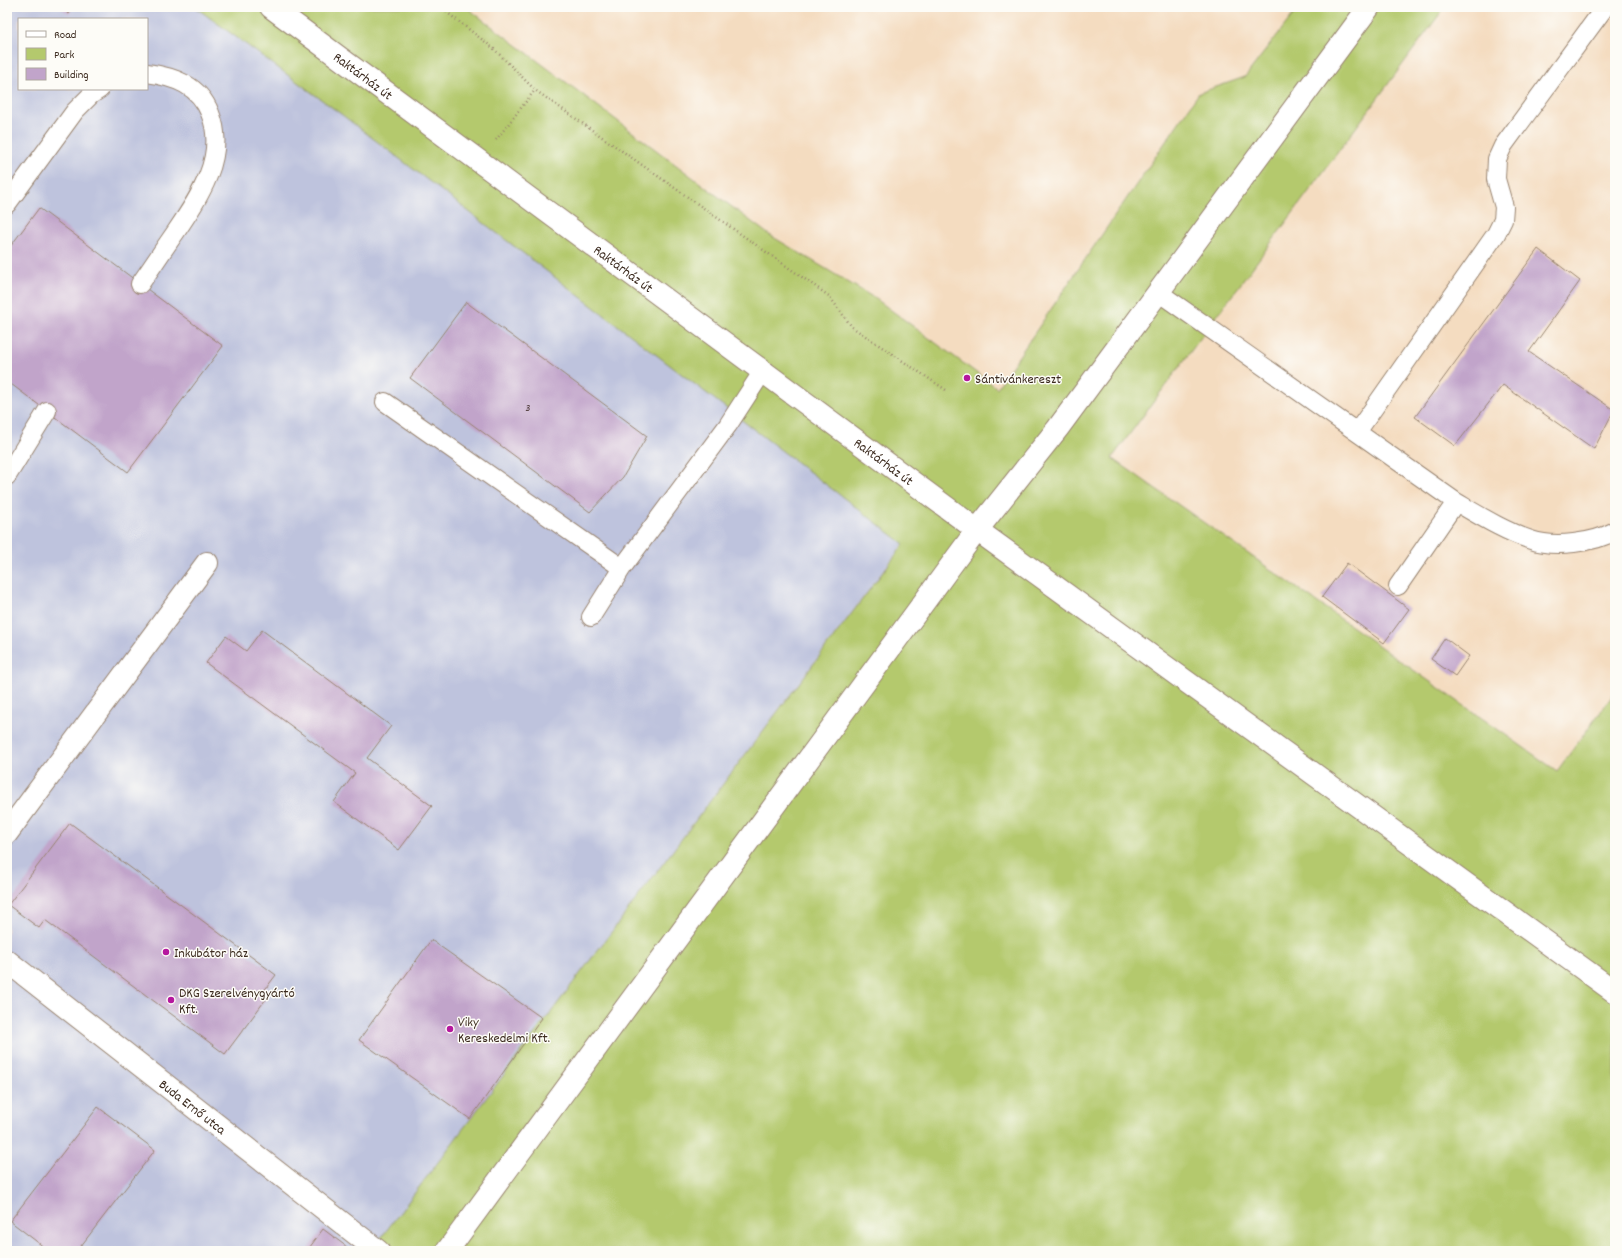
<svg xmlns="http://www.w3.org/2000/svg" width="1622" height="1258" font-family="Dekko,sans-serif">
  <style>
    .industrial { fill: #bec3dd; fill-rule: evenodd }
    .green { fill: #b4c96d; stroke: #787a46 }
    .building { fill: #c1a4ca }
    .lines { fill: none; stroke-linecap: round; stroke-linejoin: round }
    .lane-casing { stroke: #98836f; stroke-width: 20 }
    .street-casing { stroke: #98836f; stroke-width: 24 }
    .secondary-casing { stroke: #98836f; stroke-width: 24 }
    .path { stroke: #98836f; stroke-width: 2.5; stroke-dasharray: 1 3; stroke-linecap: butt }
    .lane { stroke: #fff; stroke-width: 18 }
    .street { stroke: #fff; stroke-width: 22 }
    .secondary { stroke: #fff; stroke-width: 22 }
    .poi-dot { fill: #b5179e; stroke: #fdfcf7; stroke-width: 1.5 }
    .labels { text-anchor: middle; stroke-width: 3; stroke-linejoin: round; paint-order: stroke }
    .number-label { font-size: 12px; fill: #5c4849 }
    .street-label { font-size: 14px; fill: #3b2a1e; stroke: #fdfcf7 }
    .poi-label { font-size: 14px; fill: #3b2a1e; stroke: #fdfcf7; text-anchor: start }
  </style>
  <rect width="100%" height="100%" fill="#fdfcf7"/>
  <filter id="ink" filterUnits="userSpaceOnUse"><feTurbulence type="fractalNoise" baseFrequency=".025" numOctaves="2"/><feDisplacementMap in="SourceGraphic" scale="8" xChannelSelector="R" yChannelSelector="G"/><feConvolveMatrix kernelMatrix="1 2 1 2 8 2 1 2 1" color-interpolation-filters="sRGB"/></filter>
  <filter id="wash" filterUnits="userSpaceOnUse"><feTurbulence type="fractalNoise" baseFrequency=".012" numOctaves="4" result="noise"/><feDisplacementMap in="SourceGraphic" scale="16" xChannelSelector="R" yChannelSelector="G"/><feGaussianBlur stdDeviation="0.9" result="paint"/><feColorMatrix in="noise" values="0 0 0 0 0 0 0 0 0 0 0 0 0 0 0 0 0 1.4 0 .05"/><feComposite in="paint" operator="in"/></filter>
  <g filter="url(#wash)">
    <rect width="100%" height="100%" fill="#f4dcc0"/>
    <path class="industrial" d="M7 7H195L341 114 904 543 371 1251H7ZM19 19H147V89H19Z"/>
    <path class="green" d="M195 7H466L768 234 876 299 997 388 1199 93 1245 77 1299 7H1445L1112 458 1557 771 1615 692V1251H371L904 544 341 114Z"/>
    <g id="blocks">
      <path class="building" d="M59 7H74L69 14Z
        M39 208 223 346 128 472 7 381V251Z
        M1538 249 1580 281 1529 352 1614 410 1594 449 1503 385 1455 446 1415 417Z
        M466 302 647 436 623 477 590 512 410 378Z
        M1347 563 1409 609 1384 643 1322 597Z
        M262 630 391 726 367 758 432 806 399 850 334 802 355 773 206 663 226 636 246 651Z
        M1445 638 1469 656 1455 676 1431 659Z
        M70 823 276 975 263 992 269 995 225 1054 45 920 39 928 8 905Z
        M431 940 542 1018 470 1119 359 1040Z
        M98 1107 155 1150 77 1251H49L10 1221Z
        M323 1229 347 1247 344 1251H307Z"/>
    </g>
  </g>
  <g filter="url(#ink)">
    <use href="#blocks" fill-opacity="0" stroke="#98836f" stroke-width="1"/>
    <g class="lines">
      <g class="lane-casing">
        <path id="lane" d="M7 204 75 111 91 95 100 89
          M140 284C152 267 163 250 175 233 198 199 228 156 210 113 199 85 175 77 147 73
          M1158 292 1456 502C1480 516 1504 531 1531 540 1554 548 1594 543 1615 531
          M385 402 622 568
          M1357 432 1496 234 1503 220 1504 207 1496 179 1497 159 1503 146 1605 7
          M7 476 47 411
          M1398 586 1456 502
          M591 617 622 568 728 425 763 371"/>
      </g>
      <g class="street-casing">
        <g id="street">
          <path id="s1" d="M271 7 977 530 1615 992"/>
          <path d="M7 833 207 563"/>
          <path id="s2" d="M7 961 378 1251"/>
        </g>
      </g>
      <g class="secondary-casing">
        <path id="secondary" d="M447 1251 977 530 1058 428 1369 7"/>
      </g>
      <path class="path" d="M440 7 493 48 535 90 829 296 852 327 946 390
        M496 140 535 90"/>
      <use href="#lane" class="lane"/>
      <use href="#street" class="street"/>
      <use href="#secondary" class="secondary"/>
    </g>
  </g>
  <g class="poi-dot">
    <circle cx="967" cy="378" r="4"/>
    <circle cx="166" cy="952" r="4"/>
    <circle cx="171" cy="1000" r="4"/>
    <circle cx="450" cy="1029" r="4"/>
  </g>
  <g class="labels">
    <g class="number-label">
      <text x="528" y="411">3</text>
    </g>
    <g class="street-label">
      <text dy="5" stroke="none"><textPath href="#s1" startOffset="115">Raktárház út</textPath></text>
      <text dy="5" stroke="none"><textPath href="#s1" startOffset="439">Raktárház út</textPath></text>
      <text dy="5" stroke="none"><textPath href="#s1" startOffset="763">Raktárház út</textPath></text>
      <text dy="5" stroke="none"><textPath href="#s2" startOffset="236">Buda Ernő utca</textPath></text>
    </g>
    <g class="poi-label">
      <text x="975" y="383">Sántivánkereszt</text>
      <text x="174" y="957">Inkubátor ház</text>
      <text x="179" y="997">DKG Szerelvénygyártó<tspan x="179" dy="16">Kft.</tspan></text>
      <text x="458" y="1026">Viky<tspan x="458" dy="16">Kereskedelmi Kft.</tspan></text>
    </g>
  </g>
  <rect width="1622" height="1258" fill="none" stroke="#fdfcf7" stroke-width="24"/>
  <rect x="18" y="18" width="130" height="72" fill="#fdfcf7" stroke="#afa8a0"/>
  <rect x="26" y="31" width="20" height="6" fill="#ffffff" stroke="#afa8a0"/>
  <text x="54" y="38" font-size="12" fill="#3b2a1e">Road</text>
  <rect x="26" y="48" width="20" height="12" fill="#b4c96d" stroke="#afa8a0"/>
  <text x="54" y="58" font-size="12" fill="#3b2a1e">Park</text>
  <rect x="26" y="68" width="20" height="12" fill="#c1a4ca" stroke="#afa8a0"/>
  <text x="54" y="78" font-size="12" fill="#3b2a1e">Building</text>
</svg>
